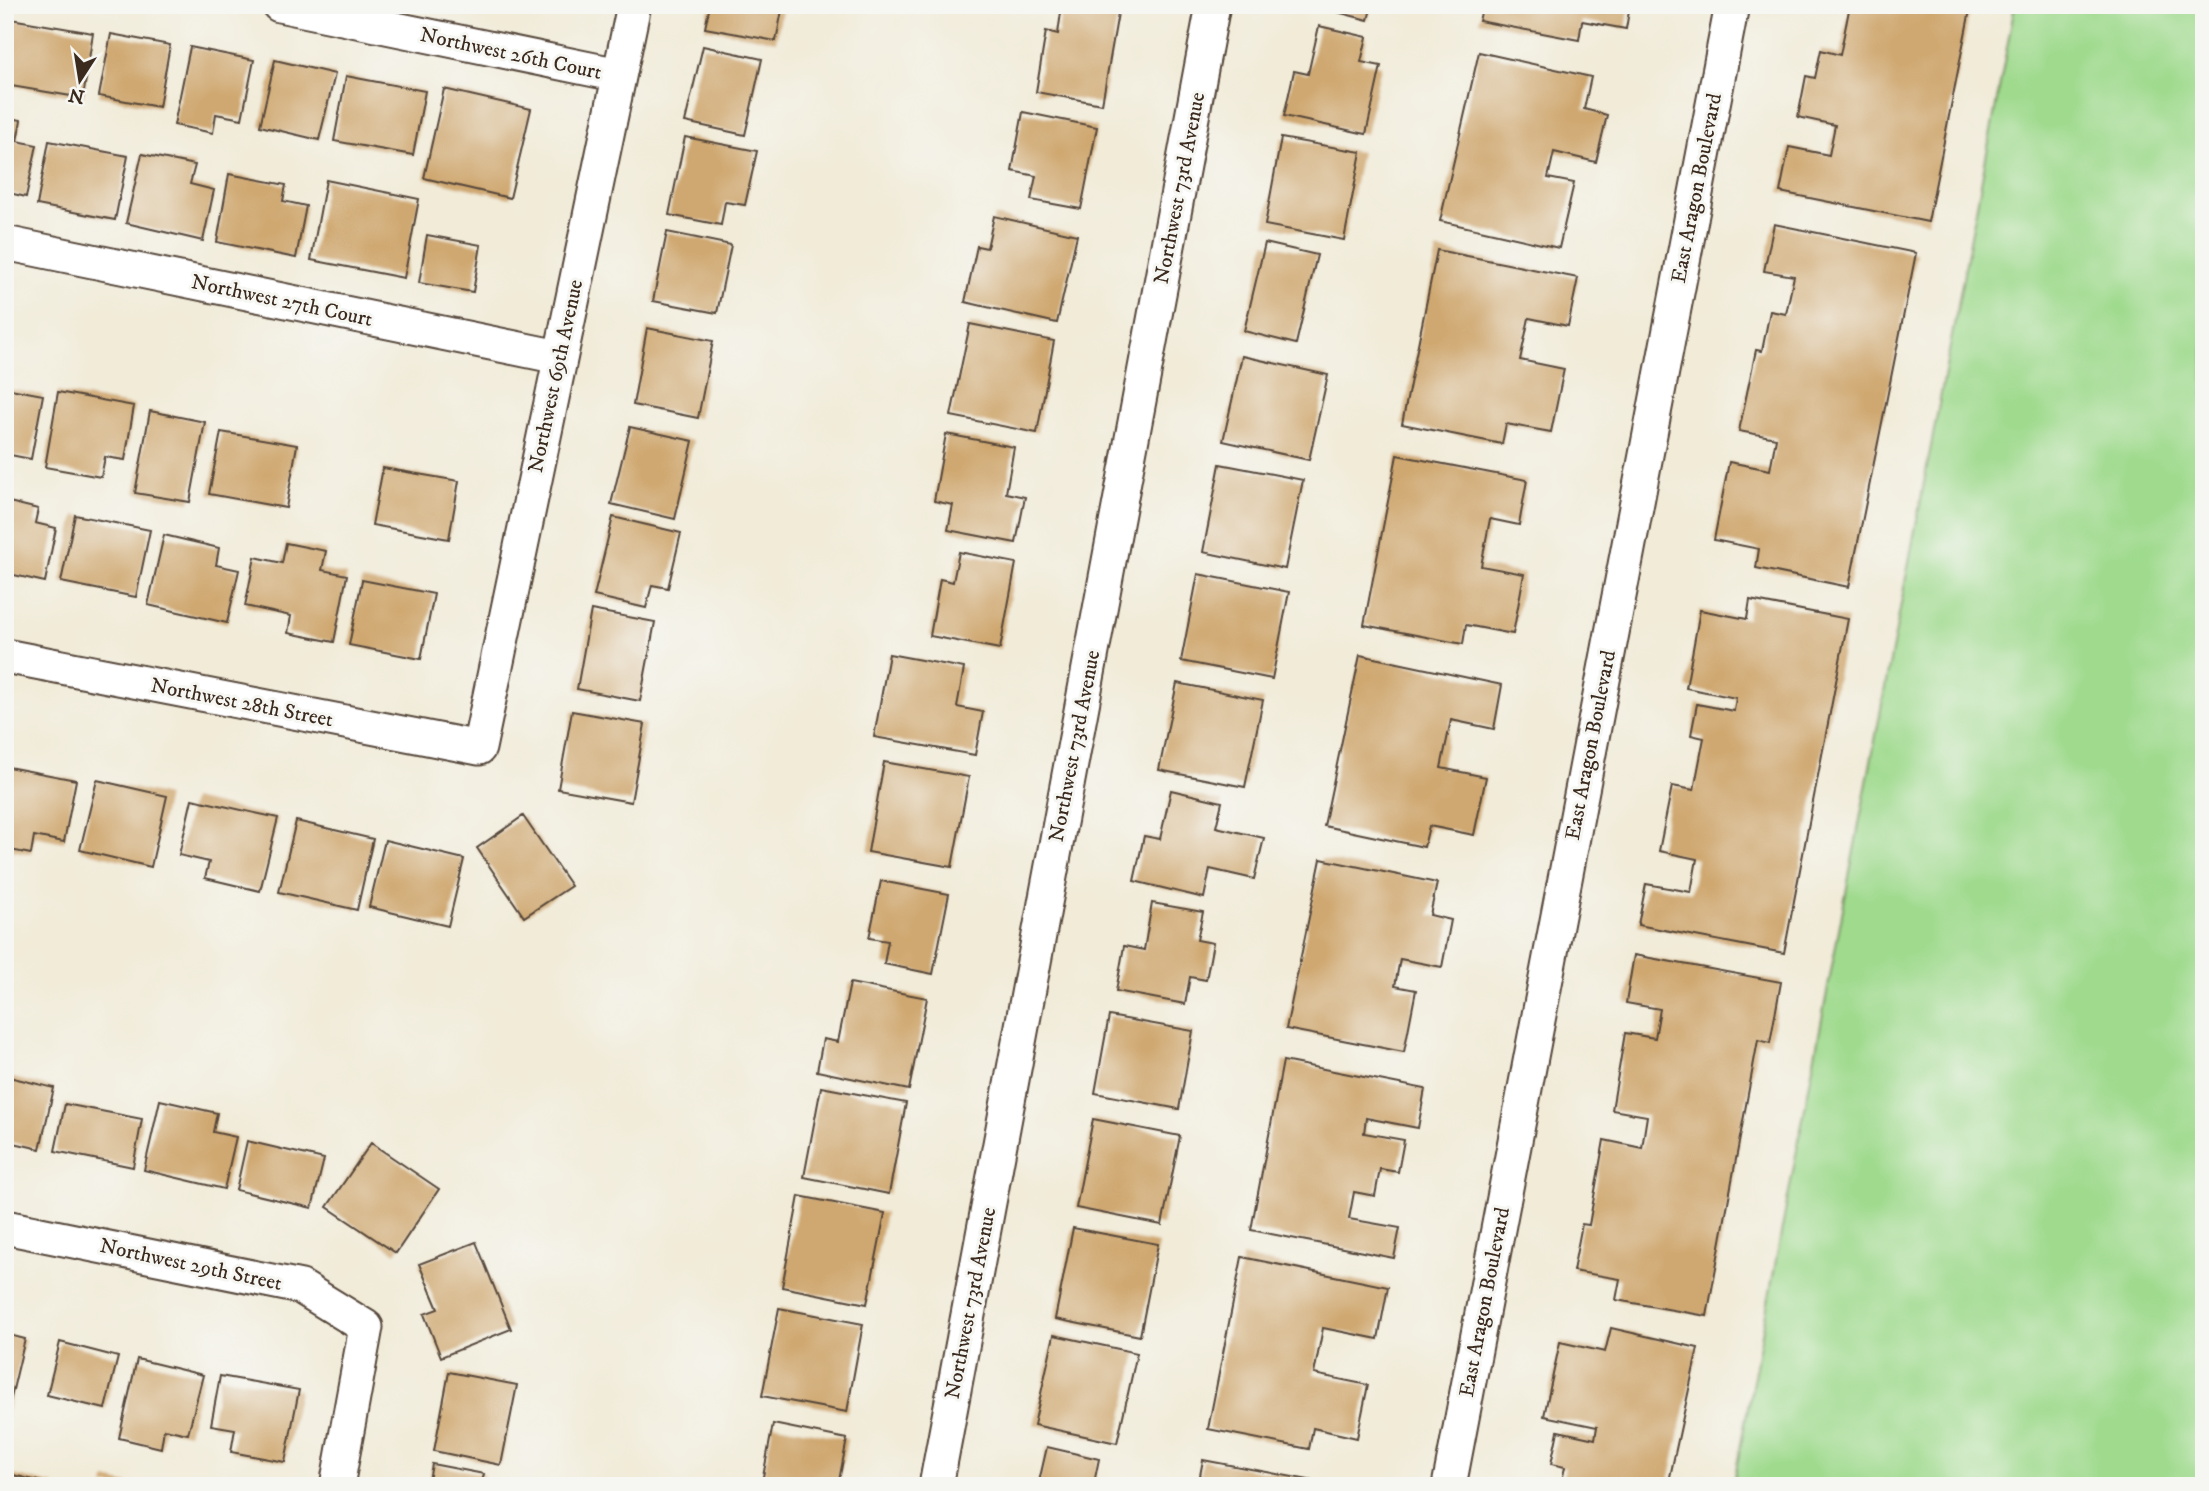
<svg xmlns="http://www.w3.org/2000/svg" width="2209" height="1491" font-family="'IM FELL DW Pica',serif">
  <style>
    .green { fill: #9fda8d; stroke: #6d8256; stroke-width: 2 }
    .building { fill: #cfa770 }
    .lines { fill: none; stroke-linecap: round; stroke-linejoin: round }
    .street-casing { stroke: #56473a; stroke-width: 37 }
    .street { stroke: #fff; stroke-width: 33 }
    .labels { text-anchor: middle; stroke-width: 6; stroke-linejoin: round; paint-order: stroke }
    .street-label { font-size: 21px; fill: #3b2a1e; stroke: #f6f6f2 }
  </style>
  <rect width="100%" height="100%" fill="#f6f6f2"/>
  <filter id="ink" filterUnits="userSpaceOnUse"><feTurbulence type="fractalNoise" baseFrequency=".0143" numOctaves="2"/><feDisplacementMap in="SourceGraphic" scale="14" xChannelSelector="R" yChannelSelector="G"/><feConvolveMatrix kernelMatrix="1 2 1 2 8 2 1 2 1" color-interpolation-filters="sRGB"/></filter>
  <filter id="wash" filterUnits="userSpaceOnUse"><feTurbulence type="fractalNoise" baseFrequency=".00686" numOctaves="4" result="noise"/><feDisplacementMap in="SourceGraphic" scale="28" xChannelSelector="R" yChannelSelector="G"/><feGaussianBlur stdDeviation="1.57" result="paint"/><feColorMatrix in="noise" values="0 0 0 0 0 0 0 0 0 0 0 0 0 0 0 0 0 1.4 0 .05"/><feComposite in="paint" operator="in"/></filter>
  <g filter="url(#wash)">
    <rect width="100%" height="100%" fill="#f1ebd8"/>
    <path class="green" d="M2015 5H2204V1486H1733Z"/>
    <g id="blocks">
      <path class="building" d="M710 5H783L776 41 705 28Z
        M1062 5 1118 13 1102 104 1036 92 1046 31 1058 34Z
        M1310 5H1372L1368 20Z
        M1483 5H1630L1626 29 1582 21 1579 40 1479 21Z
        M1850 5H1971L1928 222 1780 192 1789 147 1829 155 1835 125 1798 117 1806 76 1815 78 1821 50 1840 55Z
        M5 18 93 33 83 98 5 85Z
        M1319 26 1367 37 1361 62 1381 66 1366 134 1284 116 1294 71 1308 74Z
        M111 34 170 45 159 107 99 96Z
        M703 46 762 59 745 135 685 122Z
        M190 47 254 60 242 119 216 114 213 133 174 125Z
        M1479 52 1591 77 1584 109 1607 115 1596 162 1554 152 1548 178 1574 183 1559 248 1440 221Z
        M275 60 335 74 319 140 260 126Z
        M346 76 425 91 413 155 334 141Z
        M444 89 531 109 510 198 424 178Z
        M1023 112 1097 127 1081 209 1031 200 1036 176 1012 171Z
        M5 117 21 120 17 141 37 145 26 197 5 192Z
        M685 137 757 151 745 205 725 202 721 225 669 215Z
        M1281 138 1361 152 1344 240 1265 225Z
        M49 141 128 156 115 220 37 205Z
        M142 154 195 165 190 184 214 190 203 241 126 223Z
        M229 174 286 185 283 201 306 206 296 258 217 242Z
        M326 180 419 199 404 278 311 260Z
        M994 216 1077 235 1057 323 965 302 977 246 987 248Z
        M1774 224 1916 253 1849 587 1756 568 1759 549 1714 540 1729 462 1770 470 1776 438 1739 431 1756 350 1762 351 1770 311 1786 314 1794 276 1764 271Z
        M667 232 731 245 717 313 653 301Z
        M427 235 481 245 473 292 419 283Z
        M1265 243 1317 255 1296 344 1244 331Z
        M1437 250 1578 278 1568 326 1529 318 1520 360 1564 369 1551 432 1506 424 1502 444 1402 424Z
        M970 324 1054 341 1037 433 951 416Z
        M647 328 713 341 698 418 633 405Z
        M1242 356 1328 375 1309 460 1223 441Z
        M5 388 43 395 31 459 5 454Z
        M58 392 134 406 125 460 105 457 101 477 45 467Z
        M150 411 205 422 190 502 135 493Z
        M630 427 693 441 675 519 611 504Z
        M221 432 297 445 286 508 209 494Z
        M946 434 1014 447 1006 493 1025 497 1016 543 948 530 953 505 934 501Z
        M1397 455 1527 480 1519 525 1490 519 1481 566 1524 574 1513 634 1466 625 1463 644 1364 625Z
        M1220 464 1303 480 1285 569 1203 552Z
        M383 468 459 481 449 539 372 525Z
        M5 501 38 509 35 523 56 528 45 582 5 573Z
        M75 515 150 530 136 597 61 582Z
        M613 517 681 533 668 588 652 585 646 608 594 596Z
        M164 535 219 548 216 565 239 570 227 623 148 605Z
        M286 543 326 551 322 570 347 575 334 642 288 633 291 616 245 606 255 557 282 563Z
        M959 552 1016 563 1000 649 930 636 940 579 953 582Z
        M1198 574 1289 592 1272 679 1181 661Z
        M362 580 434 594 421 659 349 645Z
        M1750 600 1848 619 1784 953 1638 925 1646 884 1691 892 1697 859 1659 851 1672 786 1694 790 1704 738 1691 735 1697 704 1734 711 1736 698 1686 688 1700 610 1747 619Z
        M591 610 655 622 640 701 577 689Z
        M889 654 964 668 957 707 983 712 975 755 874 737Z
        M1360 655 1502 685 1494 729 1451 720 1441 768 1486 777 1474 835 1429 826 1424 847 1324 826Z
        M1177 683 1263 700 1245 787 1159 770Z
        M572 711 645 724 631 802 558 789Z
        M884 762 969 777 952 867 868 852Z
        M8 767 76 780 64 842 34 836 31 854 5 849Z
        M97 780 167 796 151 867 80 850Z
        M1171 790 1222 802 1216 827 1264 838 1254 879 1210 869 1204 898 1134 881 1144 836 1160 839Z
        M192 799 278 818 260 891 205 878 209 862 179 855Z
        M523 816 571 886 524 917 477 848Z
        M296 821 373 839 357 910 279 892Z
        M385 840 464 859 448 926 369 907Z
        M1321 859 1437 883 1430 915 1451 920 1442 967 1400 959 1395 986 1416 990 1404 1052 1286 1029Z
        M881 881 949 894 933 974 884 964 888 941 869 938Z
        M1152 903 1203 912 1197 940 1213 943 1206 980 1190 977 1185 1004 1116 991 1124 946 1144 950Z
        M1634 955 1781 982 1770 1043 1758 1040 1707 1316 1616 1300 1620 1279 1573 1271 1582 1224 1589 1225 1604 1140 1642 1148 1647 1116 1612 1110 1625 1033 1655 1038 1660 1009 1626 1003Z
        M850 983 927 998 909 1090 817 1071 823 1039 838 1042Z
        M1109 1016 1193 1031 1179 1109 1095 1093Z
        M1283 1061 1425 1089 1418 1128 1366 1118 1364 1133 1404 1140 1398 1172 1380 1169 1375 1196 1354 1192 1349 1219 1400 1228 1394 1258 1251 1230Z
        M5 1076 54 1088 40 1149 5 1141Z
        M821 1087 906 1103 889 1194 804 1177Z
        M160 1100 217 1113 213 1132 236 1137 224 1189 144 1170Z
        M65 1104 142 1119 133 1167 55 1151Z
        M1093 1119 1180 1136 1162 1225 1076 1208Z
        M247 1141 324 1159 312 1208 236 1190Z
        M371 1143 439 1189 396 1253 327 1207Z
        M799 1196 885 1213 867 1304 782 1287Z
        M1073 1228 1158 1244 1140 1336 1055 1319Z
        M476 1242 511 1329 441 1357 424 1314 438 1309 419 1264Z
        M1242 1257 1388 1287 1378 1339 1323 1328 1314 1374 1368 1385 1357 1438 1313 1428 1309 1449 1208 1429Z
        M779 1308 863 1324 847 1412 762 1396Z
        M1611 1328 1698 1348 1668 1486H1561L1565 1467 1551 1464 1558 1431 1595 1439 1597 1427 1544 1416 1560 1342 1605 1352Z
        M5 1334 25 1339 6 1419H5Z
        M1054 1335 1137 1353 1117 1443 1034 1425Z
        M60 1342 118 1357 105 1409 47 1395Z
        M137 1359 203 1375 188 1434 164 1429 161 1448 119 1438Z
        M449 1372 517 1385 501 1465 434 1451Z
        M220 1376 299 1390 285 1462 231 1452 235 1429 211 1425Z
        M773 1424 847 1439 838 1486H784L762 1482Z
        M1047 1447 1099 1459 1094 1483 1102 1486H1038Z
        M1203 1460 1330 1484 1329 1486H1198Z
        M432 1464 484 1474 481 1486H428Z
        M13 1475 55 1485V1486H10Z
        M106 1479 132 1485 131 1486H104Z"/>
    </g>
  </g>
  <g filter="url(#ink)">
    <use href="#blocks" fill-opacity="0" stroke="#56473a" stroke-width="2"/>
    <g class="lines">
      <g class="street-casing">
        <path id="street" d="M279 5 619 75
          M5 243 559 357
          M5 656 479 748 634 5
          M5 1227 301 1287 366 1327 337 1486
          M936 1486 1213 5
          M1449 1486 1732 5"/>
      </g>
      <use href="#street" class="street"/>
    </g>
  </g>
  <g class="labels">
    <g class="street-label">
      <text transform="translate(511 53) rotate(12)" y="7">Northwest 26th Court</text>
      <text transform="translate(1179 188) rotate(-79)" y="7">Northwest 73rd Avenue</text>
      <text transform="translate(1696 188) rotate(-79)" y="7">East Aragon Boulevard</text>
      <text transform="translate(282 300) rotate(12)" y="7">Northwest 27th Court</text>
      <text transform="translate(555 376) rotate(-78)" y="7">Northwest 69th Avenue</text>
      <text transform="translate(242 702) rotate(11)" y="7">Northwest 28th Street</text>
      <text transform="translate(1590 745) rotate(-79)" y="7">East Aragon Boulevard</text>
      <text transform="translate(1074 746) rotate(-79)" y="7">Northwest 73rd Avenue</text>
      <text transform="translate(191 1264) rotate(12)" y="7">Northwest 29th Street</text>
      <text transform="translate(1484 1302) rotate(-79)" y="7">East Aragon Boulevard</text>
      <text transform="translate(970 1303) rotate(-79)" y="7">Northwest 73rd Avenue</text>
    </g>
  </g>
  <rect width="2209" height="1491" fill="none" stroke="#f6f6f2" stroke-width="28"/>
  <g transform="translate(80 80) rotate(192)" stroke="#f6f6f2" stroke-width="5" paint-order="stroke">
  <path d="M0-5L12 26L0 18L-12 26Z" fill="#3b2a1e"/>
  <text y="-10" font-size="19" font-weight="bold" text-anchor="middle" fill="#3b2a1e">N</text>
  </g>
</svg>
